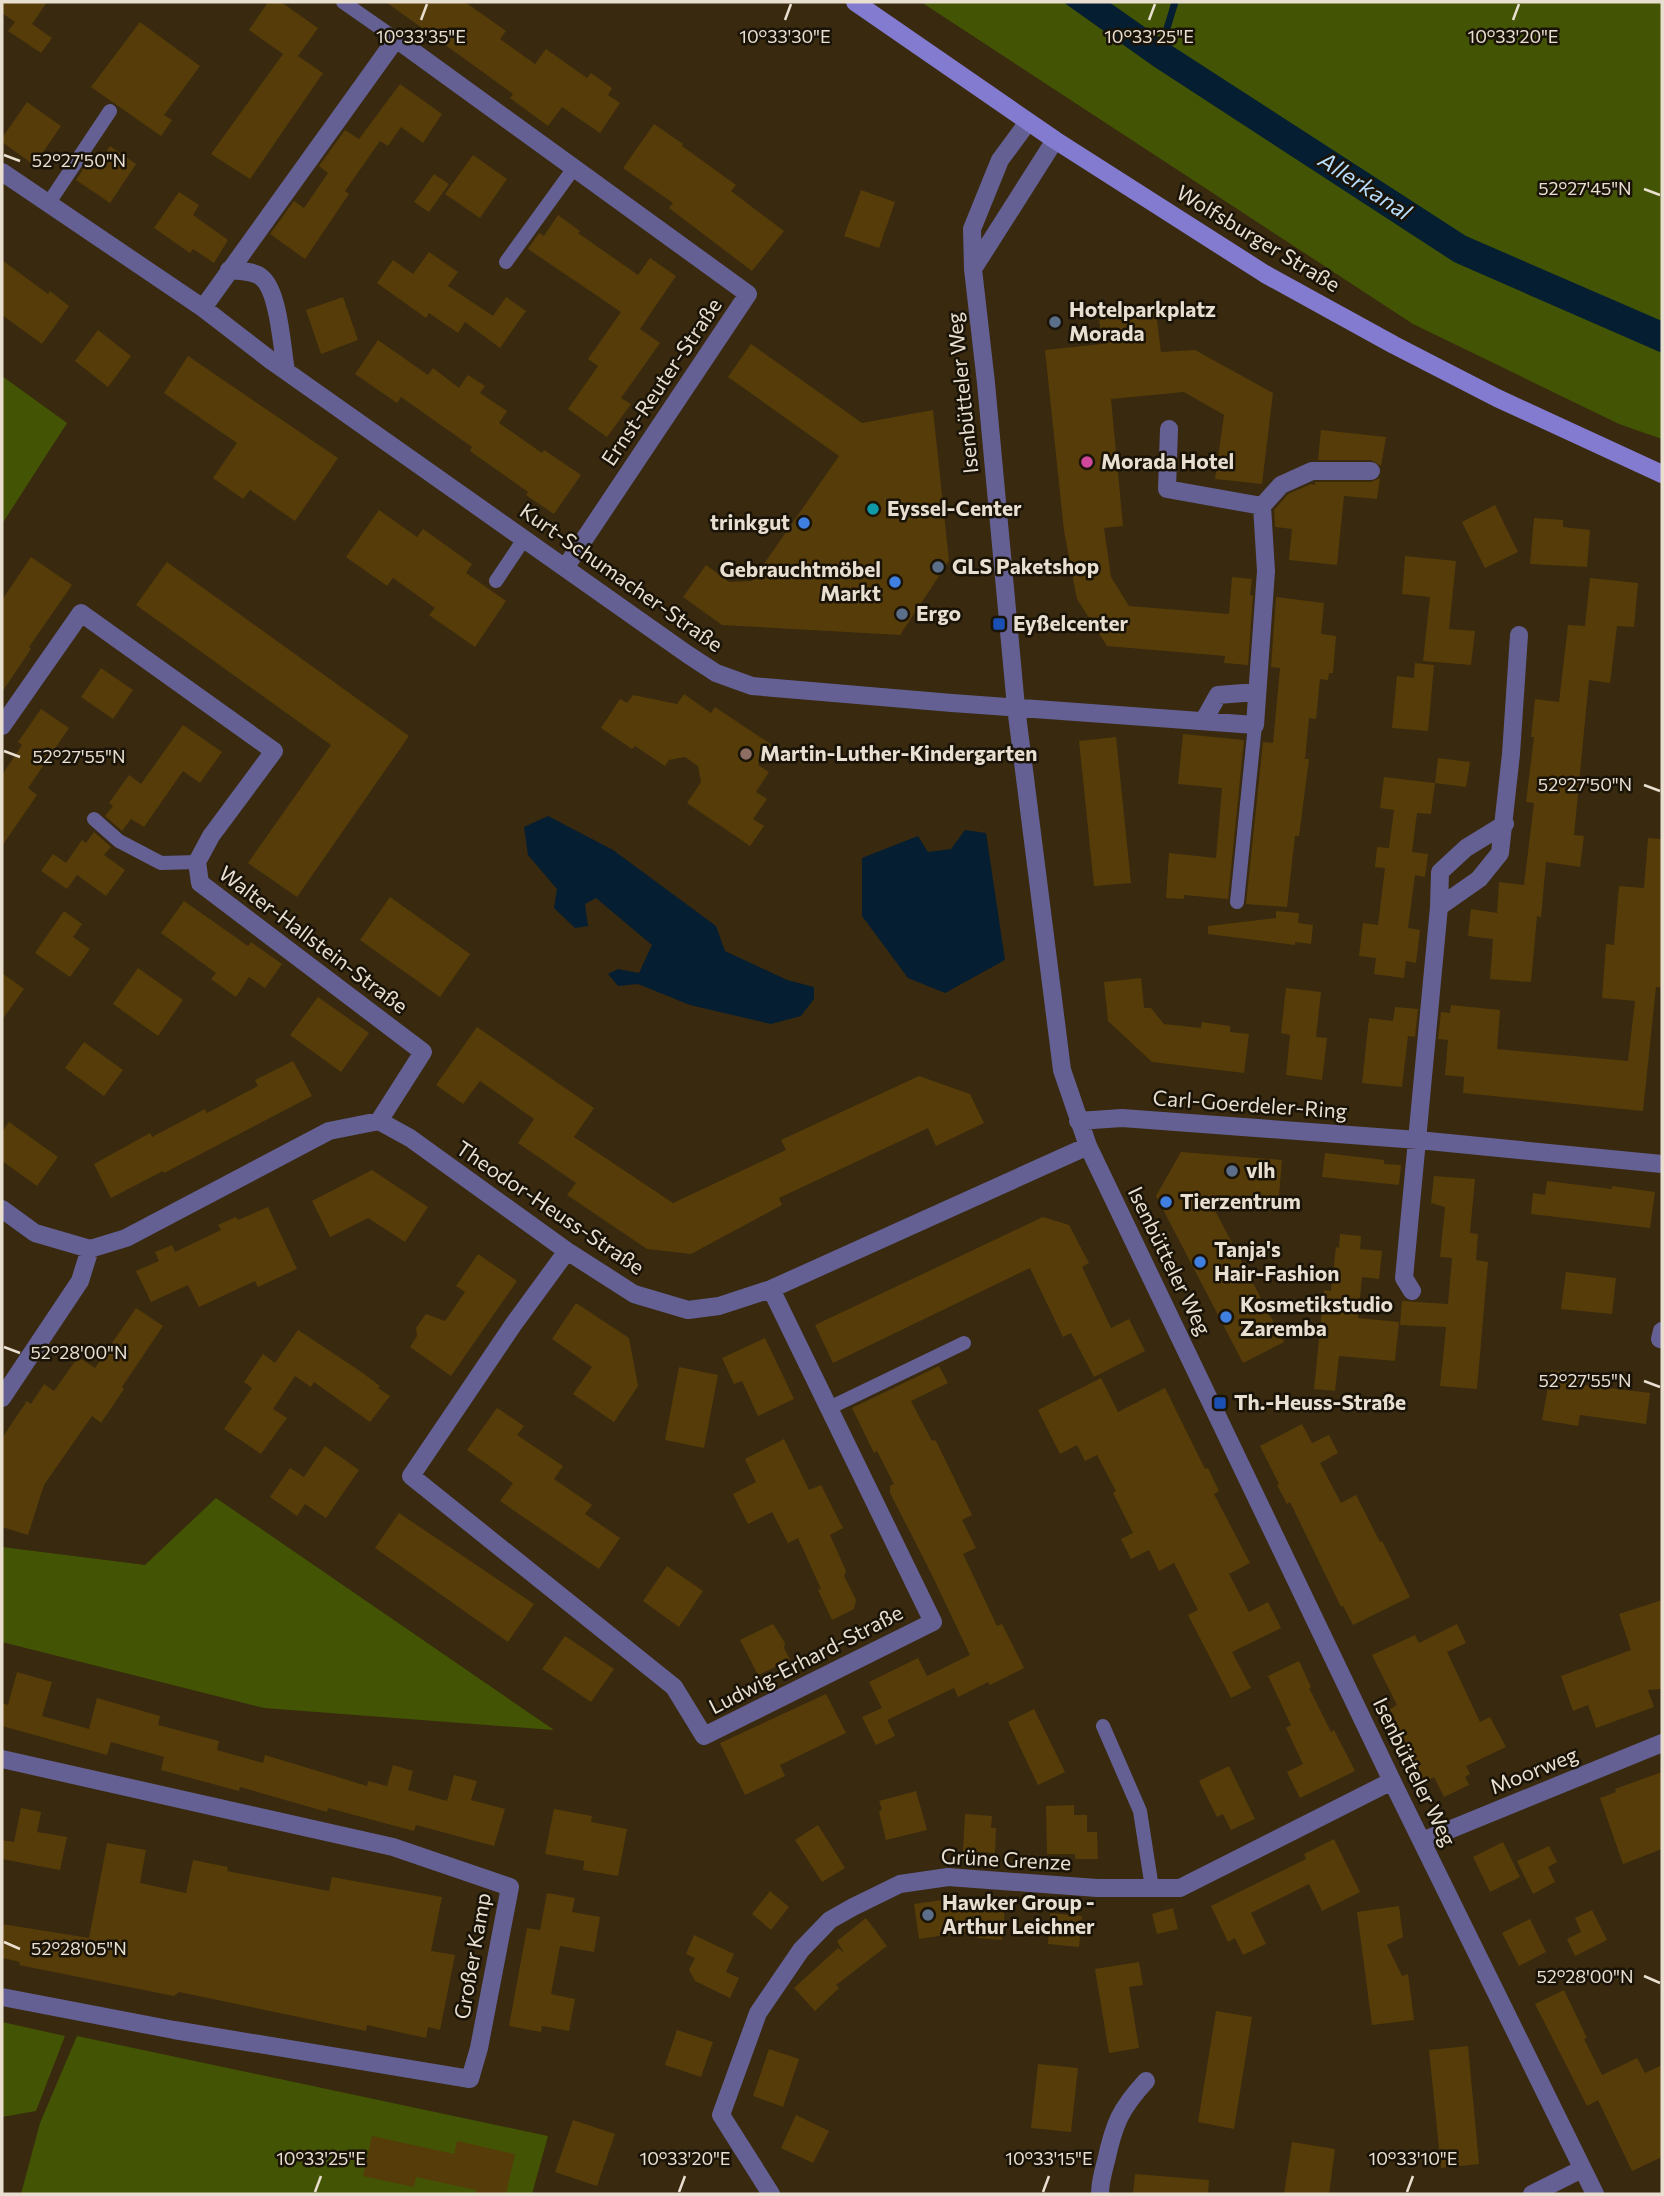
<svg xmlns="http://www.w3.org/2000/svg" width="1664" height="2196" font-family="Commissioner,sans-serif">
  <style>
    .green { fill: #435504 }
    .water { fill: #051e31 }
    .lines { fill: none; stroke-linecap: round; stroke-linejoin: round }
    .stream { stroke: #051e31; stroke-width: 7 }
    .building { fill: #563c09 }
    .lane { stroke: #646094; stroke-width: 14 }
    .street { stroke: #646094; stroke-width: 18 }
    .secondary { stroke: #837bcf; stroke-width: 18 }
    .ticks { fill: none; stroke: #e9dfd0; stroke-width: 2.5 }
    .service-dot { fill: #5c6f8a; stroke: #1a1308; stroke-width: 2.5 }
    .hotel-dot { fill: #d1479c; stroke: #1a1308; stroke-width: 2.5 }
    .culture-dot { fill: #0f9aa8; stroke: #1a1308; stroke-width: 2.5 }
    .shop-dot { fill: #3f7fe0; stroke: #1a1308; stroke-width: 2.5 }
    .transit-dot { fill: #1a4fb4; stroke: #1a1308; stroke-width: 2.5 }
    .education-dot { fill: #8d6e63; stroke: #1a1308; stroke-width: 2.5 }
    .labels { text-anchor: middle; stroke-width: 5; stroke-linejoin: round; paint-order: stroke }
    .street-label { font-size: 21px; fill: #e9dfd0; stroke: #1a1308 }
    .poi-label { font-size: 21px; font-weight: bold; fill: #e9dfd0; stroke: #1a1308; text-anchor: start }
    .water-label { font-size: 23px; font-style: italic; fill: #b7ddfe; stroke: #1a1308 }
    .ticks-label { font-size: 18px; text-anchor: middle; fill: #e9dfd0; stroke: #1a1308; stroke-width: 5; stroke-linejoin: round; paint-order: stroke }
  </style>
  <rect width="100%" height="100%" fill="#38290f"/>
  <path class="green" d="M921 2H1662V439L1619 424 1413 324Z
    M2 376 67 423 2 524Z
    M216 1498 554 1730 264 1708 2 1642V1547L145 1565Z
    M2 2022 65 2036 36 2111 2 2117Z
    M77 2036 548 2136 532 2194H21L40 2123Z"/>
  <path class="water" d="M1063 2H1109L1163 40 1466 236 1662 321V353L1454 262 1153 66Z
    M548 816 613 850 716 926 725 951 787 980 814 987V999L801 1016 771 1024 690 1005 638 984 618 986 608 974 618 969 639 973 652 945 596 898 585 904 588 926 575 928 554 908 557 889 528 855 524 827Z
    M965 830 986 833 1005 960 945 993 908 978 862 916V858L918 836 928 852 951 849Z"/>
  <g class="lines">
    <path class="stream" d="M1161 48 1175 2"/>
  </g>
  <path class="building" d="M2 2H47L32 24 52 38 41 53 8 31 15 22 2 13Z
    M268 2H281L318 28 298 56 323 73 250 179 211 154 283 54 249 30Z
    M386 2H465L506 31 500 39 535 64 546 49 587 78 591 73 612 88 608 95 620 103 600 133 562 107 548 126 510 98 513 94Z
    M140 22 200 66 164 115 172 120 161 136 91 87Z
    M400 84 442 114 423 143 401 127 388 146 380 141 345 191 349 194 305 259 270 234 294 201 304 208 328 173 319 166 345 130 359 139Z
    M27 102 61 126 34 165 2 142V138Z
    M654 124 683 144 682 146 736 185 731 191 784 231 752 271 669 208 673 203 623 168Z
    M110 146 136 164 110 203 76 180 87 163 95 169Z
    M473 155 507 179 480 218 445 194Z
    M434 174 449 184 429 212 414 202Z
    M861 190 895 202 879 248 844 236Z
    M179 192 199 205 193 215 228 240 214 263 193 249 190 253 154 228Z
    M558 215 580 231 578 233 638 275 650 258 676 276 640 329 660 343 621 398 631 404 607 437 568 409 598 366 588 359 621 312 528 249 539 233 544 236Z
    M429 252 458 272 448 286 493 316 506 297 526 311 500 348 465 322 458 333 429 313 426 318 377 283 393 260 413 274Z
    M2 260 48 294 50 291 69 306 42 344 2 315Z
    M343 297 358 340 321 354 306 310Z
    M1156 312 1161 352 1195 350 1273 393 1262 484 1215 479 1224 415 1184 392 1111 399 1123 526 1104 528 1111 577 1129 606 1229 614 1232 577 1252 579 1250 595H1253L1248 665 1224 663 1225 656 1107 646 1077 599 1064 531 1045 350 1102 344 1099 318Z
    M98 330 131 356 108 387 75 361Z
    M378 340 428 375 433 368 459 388 468 375 485 386 480 393 507 411 499 423 542 453 544 450 581 475 554 514 526 495 528 492 470 451 472 447 401 397 397 403 355 374Z
    M751 344 862 423 933 410 949 561 900 635 722 625 683 597 706 565 729 582 752 581 839 456 728 377Z
    M188 356 338 458 295 521 250 490 243 499 213 478 237 443 164 393Z
    M1321 430 1386 437 1381 466 1371 460H1318Z
    M1380 478 1377 499 1344 496 1337 565 1289 560 1292 529 1275 527 1274 510 1288 494 1311 484 1315 485V482H1371Z
    M1495 505 1518 552 1485 568 1462 522Z
    M379 510 417 537 423 529 472 564 466 573 506 601 475 647 429 615 435 608 393 578 387 586 346 557Z
    M1534 518 1563 520V527L1590 530 1587 567 1530 564Z
    M1405 556 1456 561 1449 629 1475 631 1471 665 1423 661 1430 597 1402 594Z
    M31 557 72 585 29 647 31 649 2 692V600Z
    M167 562 409 736 297 897 248 863 331 745 136 605Z
    M1590 578 1638 583 1634 627 1617 626 1610 683 1589 680 1574 835 1584 836 1580 867 1546 862 1541 917 1537 916 1531 982 1490 979 1493 939 1468 936 1471 909 1497 913 1499 882 1524 885 1534 803 1526 802 1534 737H1531L1535 699 1559 702 1568 625 1585 626Z
    M1276 597 1324 603 1321 634 1336 636 1333 673H1329L1328 680 1320 679 1316 719 1309 718 1305 759H1309L1299 836H1295L1287 907 1246 904 1263 742 1273 743 1280 668 1271 667Z
    M1415 663 1434 665 1428 731 1392 728 1397 676 1414 678Z
    M101 668 133 690 113 719 81 697Z
    M684 694 711 713 715 707 772 745 758 765 769 772 756 792 767 799 753 819 764 826 750 846 687 803 701 782 698 766 685 757 669 760 665 766 635 746 632 749 601 728 620 699 627 703 633 695 677 704Z
    M41 709 69 728 28 788 37 795 2 846V775L22 745 18 742Z
    M183 725 222 752 200 783 183 771 144 827 131 819 122 831 105 816 113 806 109 803 129 775 141 784Z
    M1183 734 1244 740 1228 899 1184 895V899L1166 898 1169 853 1216 858 1222 788 1178 784Z
    M1116 737 1131 883 1094 886 1079 741Z
    M1438 758 1470 762 1466 787 1435 783Z
    M1384 777 1435 783 1431 814 1417 813 1412 852 1428 854 1425 877 1415 875 1408 928 1420 930 1416 963 1406 961 1404 978 1374 974 1376 958 1359 956 1363 923 1378 925 1385 868 1375 867 1377 847 1389 848 1394 810 1380 808Z
    M94 832 111 847 104 855 125 870 106 896 77 875 67 889 41 871 53 854 66 863 82 840 86 843Z
    M1648 838 1662 839V988L1656 987 1643 1111 1463 1093 1464 1077 1445 1075 1448 1040 1438 1039 1441 1012 1450 1013 1451 1005 1500 1010 1497 1049 1628 1061 1635 1001 1602 998 1606 944 1614 945 1619 886 1644 888Z
    M390 897 470 954 440 997 360 940Z
    M184 901 248 946 251 942 282 964 265 988 249 977 236 997 211 979 216 973 161 933Z
    M64 911 82 924 73 937 90 949 70 977 35 953Z
    M1276 911 1299 913 1298 923 1313 925 1311 944 1295 942V945L1208 934V926L1276 918Z
    M138 968 183 1000 158 1036 113 1004Z
    M2 973 24 989 2 1020Z
    M1141 978 1144 1008H1151L1164 1024 1201 1028 1202 1022 1230 1026V1032L1249 1034 1244 1073 1152 1062 1108 1021 1104 982Z
    M1286 988 1321 992 1316 1037 1327 1038 1322 1080 1286 1075 1290 1035 1281 1033Z
    M318 997 369 1033 341 1072 290 1035Z
    M1395 1007 1418 1009 1415 1037 1408 1036 1402 1087 1362 1083 1369 1018 1393 1021Z
    M477 1027 594 1108 574 1137 673 1203 786 1150 781 1140 919 1076 970 1094 984 1123 936 1146 928 1128 779 1198 782 1205 691 1254 647 1249 567 1195 576 1183 518 1143 534 1119 480 1081 463 1104 436 1085Z
    M84 1042 123 1070 104 1096 65 1068Z
    M293 1061 312 1096 164 1173 163 1171 111 1198 94 1164 150 1133 152 1137 205 1109 207 1113 258 1086 255 1080Z
    M9 1122 58 1157 37 1186 2 1161V1132Z
    M1181 1152 1282 1160 1278 1207 1210 1201 1284 1342 1243 1363 1156 1196Z
    M1325 1153 1384 1160V1164L1401 1165 1399 1185 1322 1177Z
    M372 1170 428 1207 405 1242 368 1218 330 1237 312 1201Z
    M1434 1176 1475 1179 1470 1233 1478 1234 1476 1260 1488 1262 1477 1389 1440 1386 1446 1327 1400 1325 1402 1301 1448 1304 1452 1258 1440 1257 1445 1207 1431 1203Z
    M1547 1181 1612 1189V1186L1655 1192 1650 1228 1531 1214 1533 1193 1545 1195Z
    M268 1207 297 1269 258 1287 255 1281 199 1307 188 1285 151 1302 136 1271 159 1261 155 1252 172 1245 175 1252 221 1230 218 1225 236 1217 238 1220Z
    M1043 1217 1069 1225 1089 1263 1082 1267 1111 1328 1129 1319 1145 1351 1094 1377 1071 1333 1063 1337 1030 1268 833 1363 815 1325Z
    M1340 1234 1361 1236 1360 1249 1382 1251 1379 1279 1362 1277 1358 1318 1399 1322 1395 1361 1339 1356 1335 1391 1314 1389 1324 1290 1331 1291 1336 1247 1339 1248Z
    M478 1254 517 1281 451 1376 410 1347 417 1336 416 1328 426 1314 445 1321 465 1292 456 1286Z
    M1566 1272 1616 1278 1612 1314 1561 1309Z
    M576 1303 629 1338 638 1386 614 1422 573 1394 592 1367 552 1339Z
    M136 1308 163 1326 122 1387 124 1389 101 1423 92 1416 44 1485 28 1535 2 1527V1438L27 1401 31 1404 44 1384 54 1391 78 1357 95 1368Z
    M298 1330 360 1371 380 1386 378 1388 390 1396 370 1422 314 1382 311 1387 295 1376 273 1409 287 1418 261 1454 224 1429 252 1388 244 1382 263 1354 275 1363Z
    M765 1338 794 1399 758 1416 742 1381 734 1384 722 1358Z
    M939 1366 948 1383 911 1401 932 1441 935 1440 937 1443 972 1515 962 1520 976 1548 963 1554 997 1626 1002 1624 1024 1668 990 1685 988 1682 958 1697 954 1688 887 1720 883 1711 895 1736 876 1745 862 1717 882 1708 869 1682 918 1658 927 1676 970 1655 930 1571 890 1493V1486L894 1484 877 1451 874 1453 852 1408Z
    M679 1367 718 1375 704 1448 665 1440Z
    M1551 1370 1587 1376 1585 1385 1650 1393 1646 1424 1580 1415 1578 1426 1542 1420Z
    M1101 1378 1118 1412 1165 1388 1205 1469 1208 1468 1219 1491 1214 1494 1250 1563 1229 1574 1249 1612 1268 1602 1281 1628 1232 1652 1251 1688 1231 1698 1188 1615 1198 1610 1174 1563 1159 1571 1149 1550 1131 1559 1121 1539 1133 1533 1113 1493 1116 1491 1097 1455 1085 1461 1077 1445 1060 1454 1038 1410Z
    M497 1408 524 1426 517 1435 563 1466 554 1479 592 1505 585 1514 620 1538 599 1569 500 1501 513 1483 467 1450Z
    M1302 1424 1312 1443 1329 1435 1338 1453 1320 1463 1341 1503 1356 1495 1380 1542 1382 1541 1410 1597 1353 1625 1343 1606 1341 1607 1290 1502 1287 1504 1277 1485 1279 1484 1260 1446Z
    M784 1439 809 1490 821 1485 843 1528 830 1535 846 1571 844 1576 856 1600 854 1609 832 1620 818 1590 821 1589 798 1538 788 1543 772 1512 748 1524 733 1494 756 1482 745 1459Z
    M325 1446 359 1470 326 1518 305 1504 297 1516 270 1497 290 1468 304 1477Z
    M399 1513 534 1604 508 1642 375 1548Z
    M667 1566 703 1591 679 1627 643 1601Z
    M1662 1600V1689L1648 1690 1654 1707 1596 1728 1588 1705 1573 1711 1561 1676 1631 1650 1619 1614Z
    M773 1624 785 1643 784 1648 790 1660 758 1675 740 1640Z
    M1457 1624 1466 1643 1447 1652 1480 1722 1490 1717 1506 1747 1466 1766 1470 1774 1465 1777 1469 1785 1444 1797 1434 1777 1424 1782 1390 1709 1397 1705 1372 1655 1415 1635 1419 1643Z
    M565 1636 614 1669 591 1702 542 1669Z
    M1299 1661 1311 1687 1309 1688 1331 1732 1334 1730 1355 1771 1300 1798 1287 1772 1303 1764 1286 1728 1291 1725 1268 1676Z
    M17 1672 52 1682 42 1716 89 1729 97 1698 160 1716 158 1725 219 1741 217 1750 263 1763 265 1755 367 1786 368 1781 387 1786 393 1765 413 1771 408 1790 447 1801 454 1775 477 1781 471 1800 505 1809 494 1846 416 1825 414 1831 328 1808 327 1812 240 1787 239 1791 161 1770 164 1757 111 1742 107 1755 2 1726V1703L8 1705Z
    M826 1694 846 1733 780 1765 785 1776 745 1795 720 1743Z
    M1034 1709 1065 1772 1038 1785 1008 1722Z
    M1229 1766 1255 1819 1231 1830 1223 1814 1217 1817 1199 1781Z
    M1662 1772V1849L1623 1864 1600 1798 1616 1792 1615 1789Z
    M916 1791 927 1830 886 1840 879 1812 882 1809 879 1801Z
    M1074 1805V1815H1087V1832H1097L1098 1859H1075V1854H1047L1046 1806Z
    M21 1808 41 1812 37 1832 67 1837 60 1870 2 1859V1840L14 1842Z
    M554 1809 592 1816 591 1822 627 1829 618 1876 583 1870 584 1861 545 1854Z
    M965 1814 992 1816 991 1828H996L995 1853 963 1851Z
    M818 1825 845 1868 822 1882 795 1840Z
    M1334 1839 1360 1892 1322 1911 1309 1884 1251 1913 1266 1944 1243 1955 1235 1938 1228 1942 1211 1906 1306 1859 1304 1854Z
    M1503 1842 1520 1877 1490 1892 1473 1857Z
    M107 1843 146 1850 140 1883 186 1893 193 1860 228 1867 227 1871 329 1891 332 1877 442 1897 431 1951 455 1955 440 2030 428 2027 426 2038 367 2025 366 2031 179 1992 174 1996 19 1965 20 1962 2 1958V1924L89 1938Z
    M1549 1846 1557 1862 1548 1867 1555 1882 1533 1894 1517 1861Z
    M770 1891 789 1907 771 1930 752 1914Z
    M547 1893 575 1898 572 1912 600 1917 594 1952 560 1946 551 1994 575 1999 569 2031 542 2026 541 2032 509 2026 527 1928 540 1930Z
    M949 1899 950 1904 1005 1909 1002 1940 977 1938 978 1930 919 1939 914 1904Z
    M1399 1906 1403 1937 1387 1945 1402 1976 1408 1974 1414 2020 1372 2025 1357 1912Z
    M1173 1908 1178 1929 1157 1934 1152 1914Z
    M1592 1910 1607 1940 1575 1956 1567 1939 1581 1932 1575 1918Z
    M1050 1913 1082 1916 1079 1947 1048 1944Z
    M866 1918 887 1946 836 1985 839 1988 815 2011 794 1988 838 1948 844 1953 837 1941Z
    M1530 1919 1546 1952 1519 1966 1502 1933Z
    M694 1935 734 1954 726 1972 739 1978 730 1998 695 1981 689 1970 695 1958 686 1954Z
    M1139 1962 1143 1985 1129 1987 1139 2048 1109 2053 1095 1969Z
    M1564 1990 1587 2038 1584 2039 1602 2075 1637 2058 1645 2073 1662 2065V2157L1632 2171 1598 2100 1587 2106 1535 2004Z
    M1216 2011 1252 2017 1234 2129 1198 2122Z
    M677 2030 713 2042 701 2077 665 2065Z
    M1468 2046 1479 2164 1441 2168 1429 2050Z
    M769 2049 799 2059 783 2107 753 2096Z
    M1038 2064 1078 2068 1071 2132 1031 2128Z
    M796 2115 829 2131 813 2163 781 2148Z
    M573 2120 615 2134 597 2186 555 2172Z
    M372 2136 454 2154 457 2141 515 2154 506 2194H475L476 2190 416 2177 414 2187 363 2176Z
    M1292 2142 1335 2149 1329 2194H1284Z
    M1135 2174 1209 2180 1208 2194H1133Z"/>
  <g class="lines">
    <path class="lane" d="M343 2 396 39
      M48 204 110 111
      M506 262 574 168
      M496 581 524 539
      M94 819 119 841 161 863 197 862
      M1237 902 1255 725
      M829 1408 964 1343
      M1103 1726 1140 1811 1152 1888"/>
    <path class="street" d="M1028 122 1000 160 972 229 973 269 986 383 1016 707 1062 1070 1088 1146 1392 1781 1595 2194
      M2 172 203 308 273 362 687 654 716 673 752 686 952 703 1255 725 1266 571 1262 506
      M973 269 1055 140
      M229 270C239 271 254 271 261 277 279 290 282 349 286 371
      M203 308 396 39 748 294 565 568
      M1169 429 1167 489 1262 506 1281 485 1312 471H1371
      M1204 720 1218 695 1256 692
      M2 726 81 613 274 751 211 836 197 862 200 883 423 1052 379 1121
      M1439 907 1479 879 1500 853 1511 754 1519 635
      M1078 1121 1122 1118 1418 1140 1662 1164
      M2 1209 35 1233 90 1249 126 1238 329 1131 379 1121 410 1138 567 1251 634 1294 688 1310 719 1306 771 1289 1088 1146
      M567 1251 513 1325 411 1476 674 1687 704 1736 933 1622 771 1289
      M1412 1291 1404 1278 1439 907 1440 872 1466 848 1505 824
      M1660 1339 1662 1331
      M2 1398 80 1281 90 1249
      M2 1759 393 1847 510 1887 479 2048 470 2079 174 2030 2 1997
      M1422 1841 1662 1743
      M771 2194 721 2115 758 2013 801 1950 830 1920 853 1907 900 1884 948 1877 1097 1888H1180L1392 1781
      M1100 2194C1100 2182 1103 2172 1106 2161 1114 2124 1120 2109 1146 2081
      M1532 2194 1582 2169"/>
    <path class="secondary" d="M855 2 1055 140 1265 274 1394 345 1497 398 1662 474"/>
  </g>
  <path class="ticks" d="M421 20 427 4M785 20 791 4M1149 20 1155 4M1513 20 1519 4M4 155 20 161M1644 189 1660 195M4 751 20 757M1644 785 1660 791M4 1347 20 1353M1644 1381 1660 1387M4 1942 20 1949M1644 1976 1660 1983M315 2192 321 2176M679 2192 685 2176M1043 2192 1049 2176M1407 2192 1413 2176"/>
  <g class="service-dot">
    <circle cx="1055" cy="322" r="7"/>
    <circle cx="938" cy="567" r="7"/>
    <circle cx="902" cy="614" r="7"/>
    <circle cx="1232" cy="1171" r="7"/>
    <circle cx="928" cy="1915" r="7"/>
  </g>
  <circle class="hotel-dot" cx="1087" cy="462" r="7"/>
  <circle class="culture-dot" cx="873" cy="509" r="7"/>
  <g class="shop-dot">
    <circle cx="804" cy="523" r="7"/>
    <circle cx="895" cy="582" r="7"/>
    <circle cx="1166" cy="1202" r="7"/>
    <circle cx="1200" cy="1262" r="7"/>
    <circle cx="1226" cy="1317" r="7"/>
  </g>
  <g class="transit-dot">
    <rect x="992" y="617" width="14" height="14" rx="3.5"/>
    <rect x="1213" y="1396" width="14" height="14" rx="3.5"/>
  </g>
  <circle class="education-dot" cx="746" cy="754" r="7"/>
  <g class="labels">
    <g class="street-label">
      <text transform="translate(1258 239) rotate(31)" y="7">Wolfsburger Straße</text>
      <text transform="translate(662 382) rotate(-56)" y="7">Ernst-Reuter-Straße</text>
      <text transform="translate(963 393) rotate(-96)" y="7">Isenbütteler Weg</text>
      <text transform="translate(621 578) rotate(35)" y="7">Kurt-Schumacher-Straße</text>
      <text transform="translate(313 940) rotate(37)" y="7">Walter-Hallstein-Straße</text>
      <text transform="translate(1250 1105) rotate(4)" y="7">Carl-Goerdeler-Ring</text>
      <text transform="translate(550 1208) rotate(34)" y="7">Theodor-Heuss-Straße</text>
      <text transform="translate(1169 1261) rotate(64)" y="7">Isenbütteler Weg</text>
      <text transform="translate(806 1660) rotate(-27)" y="7">Ludwig-Erhard-Straße</text>
      <text transform="translate(1534 1771) rotate(-22)" y="7">Moorweg</text>
      <text transform="translate(1414 1772) rotate(64)" y="7">Isenbütteler Weg</text>
      <text transform="translate(1006 1860) rotate(3)" y="7">Grüne Grenze</text>
      <text transform="translate(473 1956) rotate(-80)" y="7">Großer Kamp</text>
    </g>
    <g class="poi-label">
      <text x="1069" y="317">Hotelparkplatz<tspan x="1069" dy="24">Morada</tspan></text>
      <text x="1101" y="469">Morada Hotel</text>
      <text x="887" y="516">Eyssel-Center</text>
      <text x="790" y="530" text-anchor="end">trinkgut</text>
      <text x="952" y="574">GLS Paketshop</text>
      <text x="881" y="577" text-anchor="end">Gebrauchtmöbel<tspan x="881" dy="24">Markt</tspan></text>
      <text x="916" y="621">Ergo</text>
      <text x="1013" y="631">Eyßelcenter</text>
      <text x="760" y="761">Martin-Luther-Kindergarten</text>
      <text x="1246" y="1178">vlh</text>
      <text x="1180" y="1209">Tierzentrum</text>
      <text x="1214" y="1257">Tanja's<tspan x="1214" dy="24">Hair-Fashion</tspan></text>
      <text x="1240" y="1312">Kosmetikstudio<tspan x="1240" dy="24">Zaremba</tspan></text>
      <text x="1234" y="1410">Th.-Heuss-Straße</text>
      <text x="942" y="1910">Hawker Group -<tspan x="942" dy="24">Arthur Leichner</tspan></text>
    </g>
    <g class="water-label">
      <text transform="translate(1365 186) rotate(33)" y="8">Allerkanal</text>
    </g>
  </g>
  <g class="ticks-label">
    <text x="1149" y="43">10°33'25"E</text>
    <text x="1513" y="43">10°33'20"E</text>
    <text x="421" y="43">10°33'35"E</text>
    <text x="785" y="43">10°33'30"E</text>
    <text x="79" y="167">52°27'50"N</text>
    <text x="1585" y="195">52°27'45"N</text>
    <text x="79" y="763">52°27'55"N</text>
    <text x="1585" y="791">52°27'50"N</text>
    <text x="79" y="1359">52°28'00"N</text>
    <text x="1585" y="1387">52°27'55"N</text>
    <text x="79" y="1955">52°28'05"N</text>
    <text x="1585" y="1983">52°28'00"N</text>
    <text x="321" y="2165">10°33'25"E</text>
    <text x="685" y="2165">10°33'20"E</text>
    <text x="1049" y="2165">10°33'15"E</text>
    <text x="1413" y="2165">10°33'10"E</text>
  </g>
  <rect width="1664" height="2196" fill="none" stroke="#e9dfd0" stroke-width="7"/>
</svg>
